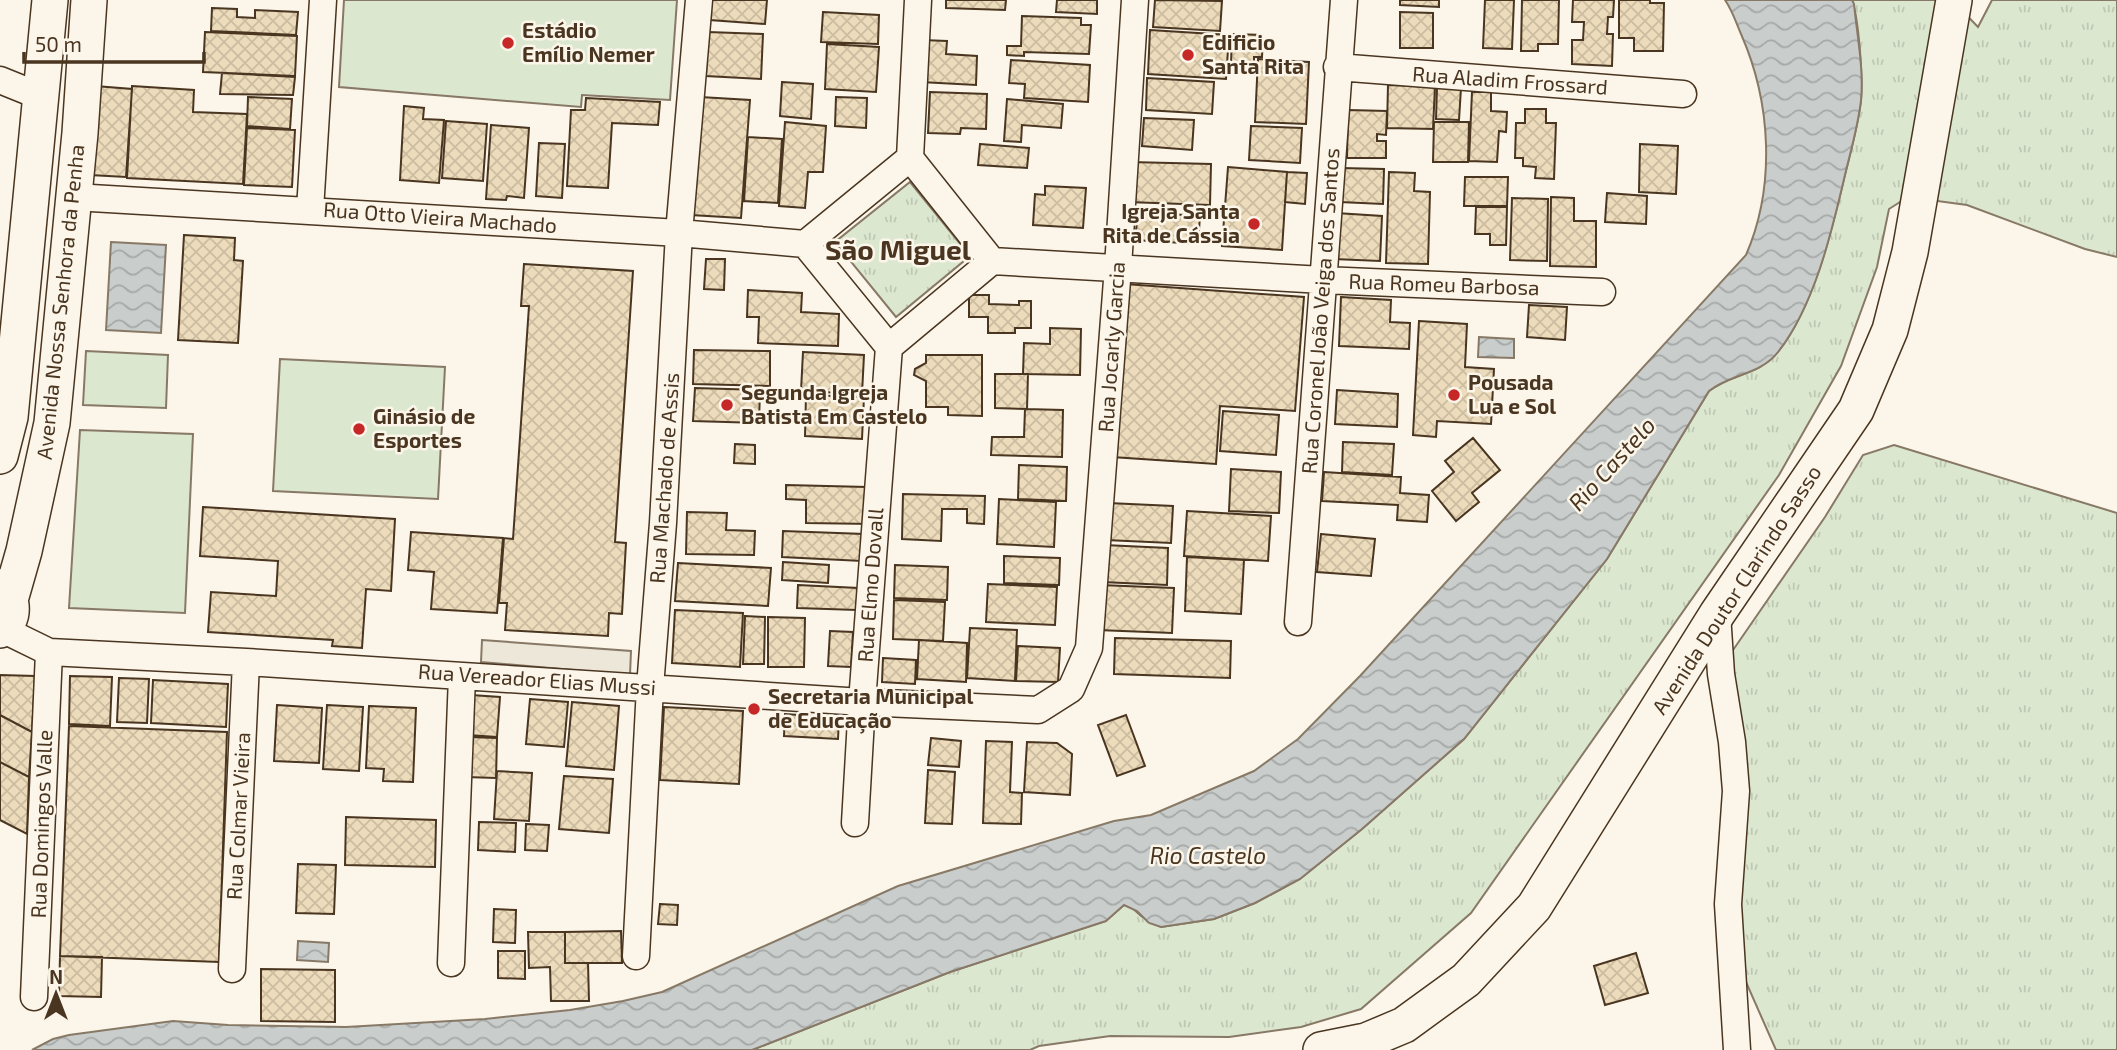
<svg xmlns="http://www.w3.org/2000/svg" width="2117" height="1050" font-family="'Exo 2',sans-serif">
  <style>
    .grass { fill: url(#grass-tufts); stroke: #887966; stroke-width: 2 }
    .pitch { fill: #dce7d0; stroke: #887966; stroke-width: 2 }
    .parking { fill: #ede7d9; stroke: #887966; stroke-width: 2 }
    .water { fill: url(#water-waves); stroke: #887966; stroke-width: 2 }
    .building { fill: url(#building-cross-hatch); stroke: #4a3520; stroke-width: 2 }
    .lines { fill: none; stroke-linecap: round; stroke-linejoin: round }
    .minor-casing { stroke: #4a3520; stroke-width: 29 }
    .major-casing { stroke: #4a3520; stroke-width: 38 }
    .minor { stroke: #fbf6e9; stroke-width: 26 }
    .major { stroke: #fbf6e9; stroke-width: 35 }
    .poi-dot { fill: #c62828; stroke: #fbf6e9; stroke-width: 2.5 }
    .labels { text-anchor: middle; stroke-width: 5; stroke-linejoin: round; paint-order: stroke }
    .poi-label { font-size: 21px; font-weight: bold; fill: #4a3520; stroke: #fbf6e9; text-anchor: start }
    .street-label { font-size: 21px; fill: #4a3520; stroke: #fbf6e9 }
    .water-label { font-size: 23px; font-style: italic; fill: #4a3520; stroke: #fbf6e9 }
    .district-label { font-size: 28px; font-weight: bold; fill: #4a3520; stroke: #fbf6e9 }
  </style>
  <defs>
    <pattern id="grass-tufts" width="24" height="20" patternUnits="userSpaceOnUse" patternTransform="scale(1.75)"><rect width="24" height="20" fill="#dce7d0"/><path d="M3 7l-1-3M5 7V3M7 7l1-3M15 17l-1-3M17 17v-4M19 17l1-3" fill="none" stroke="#bec7b2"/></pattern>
    <pattern id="water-waves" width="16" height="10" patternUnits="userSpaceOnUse" patternTransform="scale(1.75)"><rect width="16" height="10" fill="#c9cecd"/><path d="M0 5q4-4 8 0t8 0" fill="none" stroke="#a5a8a6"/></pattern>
    <pattern id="building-cross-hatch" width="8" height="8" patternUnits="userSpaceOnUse" patternTransform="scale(1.75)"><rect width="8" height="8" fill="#ecdcbc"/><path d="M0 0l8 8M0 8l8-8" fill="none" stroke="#ccbda1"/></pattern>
  </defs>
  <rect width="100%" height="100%" fill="#fbf6e9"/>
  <path class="grass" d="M1852 0H1952L1978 27 1992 0H2117V257L2085 249 1967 205 1908 197 1889 209 1877 267 1841 366 1779 475 1471 913 1361 1009 1301 1027 1229 1037 1110 1036 1039 1046 1030 1050H752L950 972 1105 921 1124 905 1130 906 1141 916 1161 927 1214 919 1255 903 1300 879 1362 829 1464 739 1607 559 1709 391C1730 374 1760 375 1778 352 1813 308 1831 234 1844 179 1850 154 1858 127 1861 101 1863 79 1859 20 1852 0Z
    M910 182 970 256 896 317 835 242Z
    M1894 445 2117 513V1050H1776L1727 939 1731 653 1825 517 1863 455Z"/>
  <path class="pitch" d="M344 0H677L670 100 582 95 581 107 339 87Z
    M86 351 168 355 166 408 83 405Z
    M280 359 445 367 438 499 273 491Z
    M80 430 193 434 185 613 69 608Z"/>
  <path class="parking" d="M482 640 631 651 630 675 481 662Z"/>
  <path class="water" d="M1725 0H1852L1854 4C1857 35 1864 70 1861 100 1858 127 1850 153 1844 179 1831 235 1814 306 1778 352 1760 375 1730 374 1709 391L1607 559 1464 739 1362 829 1300 879 1255 903 1214 919 1161 927 1149 923 1137 911 1124 905 1106 921 950 972 752 1050H32L53 1039 69 1035 173 1021 228 1025 346 1027 485 1019 570 1010 623 1001 662 992 898 886 1114 821 1151 815 1254 771 1298 739 1360 676 1746 255C1776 186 1771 102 1741 34 1736 22 1732 10 1725 0Z
    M111 242 166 245 161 333 106 330Z
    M1479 337 1514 339V358L1478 357Z
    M298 941 329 943 328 962 297 960Z"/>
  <path class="building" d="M711 0H767L765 24 710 20Z
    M946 0H1006L1005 10 946 8Z
    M1057 0H1097V14L1056 12Z
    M1155 0 1222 1 1220 31 1153 27Z
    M1400 0H1439V7L1400 5Z
    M1485 0H1514L1512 49 1483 48Z
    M1522 0H1559L1558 44H1538V51H1521Z
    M1573 0H1614L1613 17H1608L1607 34H1613L1612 66 1572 64V40H1583L1584 22H1572Z
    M1619 0H1650V3H1664L1663 51H1634V38H1619Z
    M212 8 237 9V17L255 18V10L298 12 296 35 211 31Z
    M823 12 879 15 878 44 821 42Z
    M1400 12 1433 13V48H1400Z
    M1022 16 1081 18V25H1091L1089 54 1024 52V56L1007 55V46H1021Z
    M1150 30 1229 35 1226 79 1148 74Z
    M205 32 297 36 295 76 203 72Z
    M708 32 763 34 761 79 706 76Z
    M1232 34 1263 35 1262 57H1254V66L1231 64Z
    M922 40 947 41 946 54 977 56 976 85 921 82Z
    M827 44 879 47 876 92 825 89Z
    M1258 59 1309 62 1306 124 1255 122Z
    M1011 60 1090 65 1088 102 1024 98 1025 84 1009 83Z
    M222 73 295 77 293 95 220 94Z
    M1147 78 1214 82 1212 114 1146 110Z
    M782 82 813 84 811 119 780 116Z
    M1388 85 1435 86 1433 129 1387 128Z
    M95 86 132 89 126 177 90 175Z
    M132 86 194 90 193 112 247 114 243 184 127 178Z
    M1437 87 1461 88 1459 120 1436 119Z
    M930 92 987 94 986 129 961 128 960 134 928 133Z
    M1472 92H1491V111L1507 112 1506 132 1499 131 1497 162 1469 161Z
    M248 97 292 99 290 129 247 126Z
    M700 97 750 100 741 218 691 215Z
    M836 97 867 98 866 128 835 126Z
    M586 98 660 102 658 125 612 123 608 188 567 186 571 110H585Z
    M1007 99 1063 104 1061 128 1022 125 1021 142 1004 141Z
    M404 106 424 108 423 119 444 120 439 183 400 180Z
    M1525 109H1546V123H1556L1554 179 1535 178 1536 167 1523 166V158H1515L1516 123H1525Z
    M1348 110 1387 111 1386 135 1377 134V141H1386V158H1347Z
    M1144 118 1194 120 1192 150 1142 146Z
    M446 121 487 124 483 181 442 178Z
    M785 122 826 126 823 172H808L805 208 779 206Z
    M1434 122H1469L1468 162H1433Z
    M491 125 529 128 524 198 507 196 506 200 486 199Z
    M1251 126 1302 128 1300 163 1249 160Z
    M247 128 295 130 292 187 244 185Z
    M748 137 782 139 778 203 744 201Z
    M539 143 565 144 562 198 536 196Z
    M980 144 1029 148 1027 168 978 165Z
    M1640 144 1678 146 1676 194 1639 192Z
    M1130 162 1211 164 1210 205 1128 202Z
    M1228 167 1287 172 1282 250 1222 246Z
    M1341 168 1384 169 1383 204 1340 202Z
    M1287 172 1307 173 1305 204 1285 202Z
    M1389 172 1415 173 1414 191 1430 192 1428 264 1386 263Z
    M1465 177H1508L1507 206H1464Z
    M1045 186 1086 188 1083 228 1033 225 1035 194 1045 195Z
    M1607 193 1647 196 1646 224 1605 222Z
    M1551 197 1574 198V221H1596V267L1550 266Z
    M1512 198 1548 199 1547 261 1510 260Z
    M1476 207H1507L1506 245H1490V234H1475Z
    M1138 212 1200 216 1198 244 1135 240Z
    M1336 213 1382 216 1380 261 1334 259Z
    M184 235 235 238 234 260 243 261 238 343 178 340Z
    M706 259H725L724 290 704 289Z
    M524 264 633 271 615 542 626 543 622 614 609 613 608 636 505 630 507 603H499L504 538 513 539 529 306H521Z
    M1125 284 1304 297 1295 411 1220 406 1216 464 1112 457Z
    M748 290 802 293 801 312 839 314 838 346 758 343 759 317H747Z
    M969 295H989V304L1019 305V301H1031V328H1015V333H988V317H969Z
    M1341 297 1391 300 1390 322 1410 323 1409 349 1339 346Z
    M1529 305 1567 307 1565 340 1527 337Z
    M1419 321 1467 324 1465 367 1494 369 1491 424 1437 421 1436 437 1413 435Z
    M1050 328 1081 329 1080 375 1023 374 1024 343 1050 344Z
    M694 350 770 351V386L693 384Z
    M803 352 864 355 862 394 801 391Z
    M926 355H982V416L948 415V407H926V381L914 375 915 369 926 363Z
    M995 374H1028L1027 409 995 408Z
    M695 388 760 390 759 423 693 421Z
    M1337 390 1398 394 1397 427 1335 424Z
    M806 395 864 397 862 439 805 436Z
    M1025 409 1063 410 1062 457 991 455 992 437H1024Z
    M1223 411 1279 415 1276 455 1220 451Z
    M1473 438 1500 470 1472 493 1479 502 1456 521 1432 491 1454 472 1445 461Z
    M1343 442 1394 444 1392 475 1342 472Z
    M735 444 755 445V464L734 463Z
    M1019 465 1067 467 1066 501 1018 499Z
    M1231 469 1281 472 1279 513 1229 511Z
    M1324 472 1401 477 1400 493 1429 495 1427 522 1397 520 1398 505 1322 501Z
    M786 485 867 487 873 524 806 523V500L786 499Z
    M903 494 985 496 984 524 967 523V509H942L941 541 902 539Z
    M999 499 1056 502 1054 547 997 544Z
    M1108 503 1173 506 1171 543 1106 540Z
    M203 507 395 519 391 591 366 589 362 648 332 646 333 640 208 632 211 592 276 596 278 561 200 556Z
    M1187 511 1271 516 1268 561 1184 556Z
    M687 512 727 513 726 530 755 531 754 555 686 554Z
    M783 531 864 534 862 561 782 557Z
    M411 532 503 538 497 613 431 609 434 572 408 570Z
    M1321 534 1375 539 1371 576 1317 572Z
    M1104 545 1168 548 1167 585 1102 582Z
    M1004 556 1060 558 1059 585 1004 583Z
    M1187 557 1244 560 1241 614 1185 611Z
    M783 562 829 565 828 583 782 580Z
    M678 563 771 568 768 606 675 601Z
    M895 565 948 567 947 600 894 598Z
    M988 584 1057 587 1055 625 986 622Z
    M798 585 858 588 857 610 797 608Z
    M1100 585 1174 588 1172 633 1098 630Z
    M894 600 945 602 943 641 893 639Z
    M675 610 743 613 740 667 672 663Z
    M745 616 765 617 764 664H743Z
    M768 617 805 618 804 667H768Z
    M970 628 1017 630 1015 681 967 678Z
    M830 631 853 632 851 667 828 666Z
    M1115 638 1231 641 1230 678 1114 674Z
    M919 640 967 643 966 682 917 679Z
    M1018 646 1060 648 1058 682 1016 681Z
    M883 658 916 660 915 684 882 682Z
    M0 675 35 676 32 732 0 715Z
    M70 676 112 677 110 726 69 724Z
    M119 678 149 679 147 723 117 722Z
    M153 680 228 684 226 727 151 723Z
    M471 695 500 697 497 737 468 735Z
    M530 699 568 702 564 747 526 744Z
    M572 702 619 706 614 770 566 766Z
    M277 705 322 708 319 763 274 761Z
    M327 705 363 707 359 771 323 769Z
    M369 706 416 708 413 782 383 781 384 769 366 768Z
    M664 707 743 711 739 784 660 780Z
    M785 714 839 718 838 739 784 736Z
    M0 715 32 732 29 777 0 762Z
    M1126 715 1145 766 1117 776 1098 725Z
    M69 726 227 732 219 962 60 956Z
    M468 737 497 738 496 778 466 777Z
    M931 738 961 741 959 767 928 765Z
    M986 741 1012 742 1010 792 1022 793 1021 824 983 823Z
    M1027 742 1057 743 1072 754 1070 795 1024 792Z
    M0 762 29 777 27 834 0 820Z
    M928 770 955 772 952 824 925 823Z
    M497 771 532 773 529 821 494 819Z
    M564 776 613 779 609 833 559 829Z
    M346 817 436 820 435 867 345 865Z
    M479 822 516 823 515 852 478 850Z
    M526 824 549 825 547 851 525 850Z
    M298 864 336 865 334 914 296 913Z
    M660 904 678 905 677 925 658 924Z
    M494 909 516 910 515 943 493 942Z
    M621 931 622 963H565V932Z
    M528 932H565V963H588L589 1001H551L550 967 529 968Z
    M498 951H525V979L498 978Z
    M1636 953 1648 993 1605 1005 1594 966Z
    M60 956 102 957 101 997 59 996Z
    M261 969 335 970V1022L261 1021Z"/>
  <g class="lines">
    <g class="minor-casing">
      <path id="minor" d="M1337 67 1683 94
        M0 80 42 97
        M910 158 992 261 889 347 805 244Z
        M910 158 918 0
        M74 197 679 233 805 244
        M310 210 323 0
        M992 261 1323 280 1602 292
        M1717 614 1721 674 1732 742 1736 791 1728 904 1737 1050
        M1298 622 1344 0
        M2 629 49 652 246 662 862 702 1038 710 1071 689 1089 648 1118 267 1135 0
        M855 823 862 702 889 347
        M636 956 650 687 663 523 679 233 699 0
        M451 963 462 676
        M232 969 246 662
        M34 997 49 652"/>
    </g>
    <g class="major-casing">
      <path id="major" d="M0 456 10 417 50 0
        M0 587C15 600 15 618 0 630
        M10 600 24 551 52 423 80 133 89 0
        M1321 1050 1366 1041 1404 1025 1466 980 1534 907 1717 614 1856 410 1890 330 1910 252 1954 0"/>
    </g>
    <use href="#minor" class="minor"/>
    <use href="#major" class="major"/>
  </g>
  <g class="poi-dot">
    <circle cx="508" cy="43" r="7"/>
    <circle cx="1188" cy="55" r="7"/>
    <circle cx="1254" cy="224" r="7"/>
    <circle cx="1454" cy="395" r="7"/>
    <circle cx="727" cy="405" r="7"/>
    <circle cx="359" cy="429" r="7"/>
    <circle cx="754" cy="709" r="7"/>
  </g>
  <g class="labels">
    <g class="poi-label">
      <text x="522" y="38">Estádio<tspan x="522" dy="24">Emílio Nemer</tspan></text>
      <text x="1202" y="50">Edificio<tspan x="1202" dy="24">Santa Rita</tspan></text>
      <text x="1240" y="219" text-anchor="end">Igreja Santa<tspan x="1240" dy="24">Rita de Cássia</tspan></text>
      <text x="1468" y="390">Pousada<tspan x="1468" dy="24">Lua e Sol</tspan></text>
      <text x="741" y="400">Segunda Igreja<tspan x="741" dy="24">Batista Em Castelo</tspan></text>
      <text x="373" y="424">Ginásio de<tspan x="373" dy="24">Esportes</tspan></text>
      <text x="768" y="704">Secretaria Municipal<tspan x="768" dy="24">de Educação</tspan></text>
    </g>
    <g class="street-label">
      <text transform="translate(1510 81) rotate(4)" y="7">Rua Aladim Frossard</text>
      <text transform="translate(440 218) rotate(4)" y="7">Rua Otto Vieira Machado</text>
      <text transform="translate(1444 285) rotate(2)" y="7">Rua Romeu Barbosa</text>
      <text transform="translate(61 302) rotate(-84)" y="7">Avenida Nossa Senhora da Penha</text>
      <text transform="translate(1321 311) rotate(-86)" y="7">Rua Coronel João Veiga dos Santos</text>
      <text transform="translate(1112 347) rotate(-86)" y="7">Rua Jocarly Garcia</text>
      <text transform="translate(665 478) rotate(-86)" y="7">Rua Machado de Assis</text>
      <text transform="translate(871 585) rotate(-86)" y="7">Rua Elmo Dovall</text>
      <text transform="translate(1737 590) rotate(-57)" y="7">Avenida Doutor Clarindo Sasso</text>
      <text transform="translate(537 680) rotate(4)" y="7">Rua Vereador Elias Mussi</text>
      <text transform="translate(239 816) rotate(-87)" y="7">Rua Colmar Vieira</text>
      <text transform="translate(42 824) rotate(-88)" y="7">Rua Domingos Valle</text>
    </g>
    <g class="water-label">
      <text transform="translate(1612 464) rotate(-48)" y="8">Rio Castelo</text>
      <text x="1208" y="864">Rio Castelo</text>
    </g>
    <g class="district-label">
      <text x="898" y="260">São Miguel</text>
    </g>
  </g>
  <g transform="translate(56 994)" stroke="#fbf6e9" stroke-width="5" paint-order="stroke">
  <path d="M0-5L12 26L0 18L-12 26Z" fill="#4a3520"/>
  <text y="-10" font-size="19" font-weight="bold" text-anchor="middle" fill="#4a3520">N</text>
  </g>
  <path d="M24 52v10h180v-10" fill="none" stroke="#4a3520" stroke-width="3.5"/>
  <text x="35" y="52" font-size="21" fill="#4a3520" stroke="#fbf6e9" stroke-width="5" paint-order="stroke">50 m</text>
</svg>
